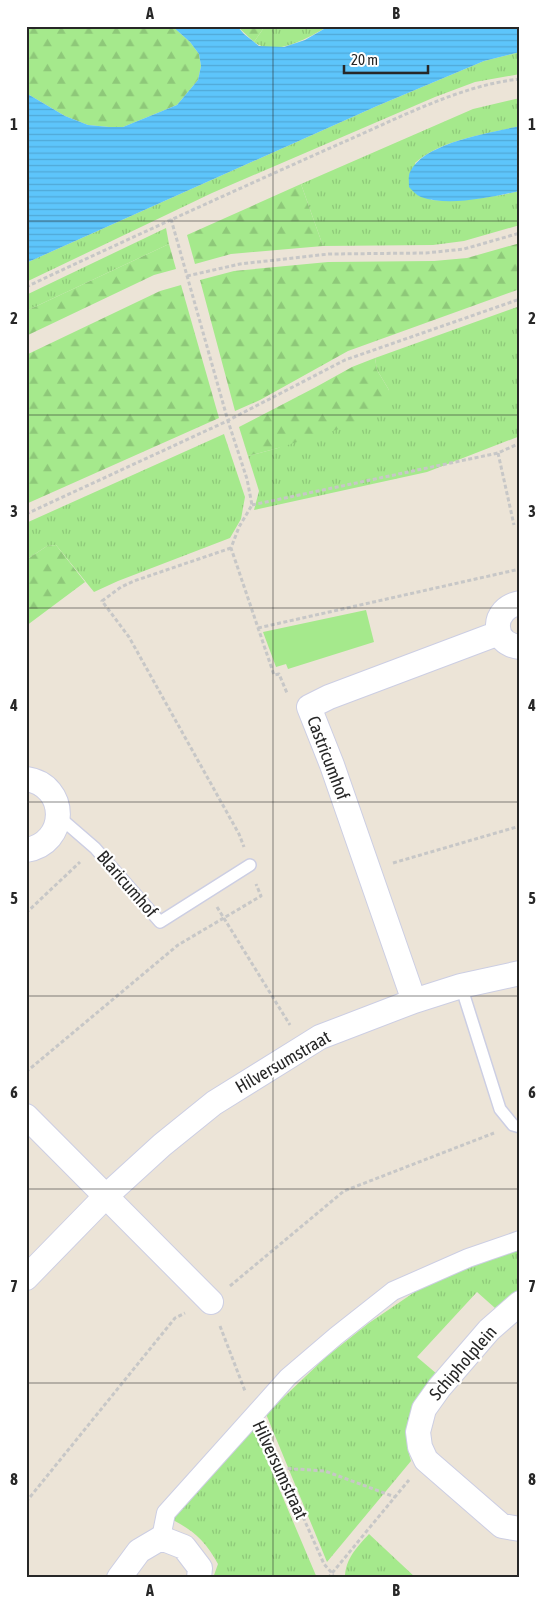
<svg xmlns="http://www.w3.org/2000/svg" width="546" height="1604" font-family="'Asap Condensed',sans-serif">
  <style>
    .grass { fill: url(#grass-tufts) }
    .forest { fill: url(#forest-firs) }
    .park { fill: #a5e98c }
    .water { fill: url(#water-rules) }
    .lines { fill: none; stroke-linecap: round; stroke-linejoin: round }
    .service-casing { stroke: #cccee3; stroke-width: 14 }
    .pedestrian-casing { stroke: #cccee3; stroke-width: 20 }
    .minor-casing { stroke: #cccee3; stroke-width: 26 }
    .path { stroke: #c7c7c7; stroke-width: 3; stroke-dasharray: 4 2.5; stroke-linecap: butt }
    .service { stroke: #fff; stroke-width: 11 }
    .pedestrian { stroke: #fff; stroke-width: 18 }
    .minor { stroke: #fff; stroke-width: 24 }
    .grid { fill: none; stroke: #272727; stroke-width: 1; stroke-opacity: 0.55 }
    .labels { text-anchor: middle; stroke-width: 4.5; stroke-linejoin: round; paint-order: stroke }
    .street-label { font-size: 18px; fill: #272727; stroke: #fff }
    .neatline { fill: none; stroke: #272727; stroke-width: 2 }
    .grid-label { font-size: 16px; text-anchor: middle; font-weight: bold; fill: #272727 }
  </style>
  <defs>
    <pattern id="grass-tufts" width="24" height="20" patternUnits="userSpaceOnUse" patternTransform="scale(1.25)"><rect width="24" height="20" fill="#a5e98c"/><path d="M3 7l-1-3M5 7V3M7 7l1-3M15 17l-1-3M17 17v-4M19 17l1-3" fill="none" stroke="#8ec879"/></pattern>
    <pattern id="forest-firs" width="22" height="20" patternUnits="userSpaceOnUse" patternTransform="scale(1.25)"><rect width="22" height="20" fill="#a5e98c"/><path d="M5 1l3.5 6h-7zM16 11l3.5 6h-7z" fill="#8ec879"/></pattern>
    <pattern id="water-rules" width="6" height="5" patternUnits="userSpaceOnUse" patternTransform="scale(1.25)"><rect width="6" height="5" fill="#5dc5fb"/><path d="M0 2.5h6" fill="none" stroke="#51a9d7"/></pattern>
  </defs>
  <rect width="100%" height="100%" fill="#ece4d7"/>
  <path class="grass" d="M265 26H329C309 37 276 58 254 42Z
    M520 52V74L475 82 435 97 212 193 26 282V263L377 106 484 61Z
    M520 98V126C484 135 443 139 415 163L431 200C462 201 490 198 520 191V225L464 241 433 245 323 246 301 184 473 109Z
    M166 228 169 244 26 311V295Z
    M520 306V436L427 472 254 510 259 491 248 456 278 448 389 390 377 370 375 358Z
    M224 434 245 497 241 519 230 538 118 581 94 592 56 545 47 546 26 560V523Z
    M520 1245V1288L495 1308 477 1292 417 1357 437 1374 408 1436 409 1454 411 1461 327 1562 266 1414 326 1357 369 1323 428 1283Z
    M253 1427 317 1578H213L218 1564C205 1540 193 1530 169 1518Z
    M369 1534 416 1578H345C345 1559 357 1547 369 1534Z"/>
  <path class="forest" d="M26 26H172L190 42 199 54 201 66 198 80 177 105 123 127H109L88 125 65 116 26 93Z
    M237 26H265L254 42Z
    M301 184 323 246 231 254 195 264 187 235Z
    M520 243V289L348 351 260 400 235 411 200 280 234 271 328 262 434 261 467 258Z
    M169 244 176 269 154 275 26 336V311Z
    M181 285 219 418 26 504V355L160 291Z
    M375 358 377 370 389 390 385 405 371 419 278 448 248 456 239 427 316 387 352 367Z
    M56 545 85 582 26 626V560L47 546Z"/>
  <path class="park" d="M366 610 374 642 288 669 286 664 276 667 263 632Z"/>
  <path class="water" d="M172 26H237L244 34 259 46 284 47 305 40 329 26H520V52L484 61 377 106 26 263V93L65 116 88 125 109 127H123L177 105 198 80 201 66 199 54 190 42Z
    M520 126V191C491 197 449 207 421 197 416 195 413 191 409 187 409 182 408 176 410 172 424 142 490 133 520 126Z"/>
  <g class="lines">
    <g class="service-casing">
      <path id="service" d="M58 816 95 848 160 922 250 865
        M461 986 500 1109 513 1125 520 1127"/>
    </g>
    <g class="pedestrian-casing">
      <path id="pedestrian" d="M161 1538 166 1513 288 1377 336 1336 393 1291 468 1258 520 1240"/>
    </g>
    <g class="minor-casing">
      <path id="minor" d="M520 603C491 608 490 644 520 647
        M26 779C69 785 68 844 26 850
        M414 1001 332 765 309 707 329 697 499 633
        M26 1116 211 1302
        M26 1278 105 1197 162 1145 214 1103 304 1047 320 1037 414 1001 461 986 520 973
        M520 1303 489 1330 439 1388 424 1409 418 1432 420 1447 426 1460 502 1526 520 1529
        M119 1578 139 1551 161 1538 184 1547 200 1568 199 1578"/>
    </g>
    <path class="path" d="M171 219 228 421 247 479 252 505 239 527 231 548 274 675 279 674 287 693
      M187 276 240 264 329 254 426 253 464 249 520 233
      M26 287C130 238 234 191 339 144 395 120 460 85 520 79
      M498 453 514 525
      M252 505 498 453 520 443
      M26 514 225 422 345 360 520 299
      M231 548 134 581 121 587 102 601 129 637 239 834 244 847
      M258 628 520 569
      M393 863 520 826
      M217 907 290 1025
      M26 913 80 862
      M26 1072 178 945 261 896 256 884
      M230 1286 344 1191 494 1133
      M220 1326 245 1391
      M266 1434 324 1564 331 1572 334 1578
      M281 1468 325 1471 395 1497
      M26 1502 175 1318 185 1313
      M328 1578 409 1480"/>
    <use href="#service" class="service"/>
    <use href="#pedestrian" class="pedestrian"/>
    <use href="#minor" class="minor"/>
  </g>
  <path class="grid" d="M273 26V1578M26 221H520M26 415H520M26 608H520M26 802H520M26 996H520M26 1189H520M26 1383H520"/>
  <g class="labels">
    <g class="street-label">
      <text transform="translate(328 758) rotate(69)" y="6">Castricumhof</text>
      <text transform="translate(127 884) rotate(49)" y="6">Blaricumhof</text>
      <text transform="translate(283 1062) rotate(-30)" y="6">Hilversumstraat</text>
      <text transform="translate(463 1363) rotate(-49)" y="6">Schipholplein</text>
      <text transform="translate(280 1470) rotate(65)" y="6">Hilversumstraat</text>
    </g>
  </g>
  <rect width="546" height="1604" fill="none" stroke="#ffffff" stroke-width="55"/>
  <path d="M344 65v8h84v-8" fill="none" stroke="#272727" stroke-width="2.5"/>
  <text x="351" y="65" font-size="15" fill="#272727" stroke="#ffffff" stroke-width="4" paint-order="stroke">20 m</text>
  <rect x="28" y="28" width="490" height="1548" class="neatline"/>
  <g class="grid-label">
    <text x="150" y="19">A</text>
    <text x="396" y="19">B</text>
    <text x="14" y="130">1</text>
    <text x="532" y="130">1</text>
    <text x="14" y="324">2</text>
    <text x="532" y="324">2</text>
    <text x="14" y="517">3</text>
    <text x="532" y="517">3</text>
    <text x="14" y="711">4</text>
    <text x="532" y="711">4</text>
    <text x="14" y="904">5</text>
    <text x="532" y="904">5</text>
    <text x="14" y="1098">6</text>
    <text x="532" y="1098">6</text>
    <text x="14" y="1292">7</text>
    <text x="532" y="1292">7</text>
    <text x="14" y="1485">8</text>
    <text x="532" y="1485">8</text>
    <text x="150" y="1596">A</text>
    <text x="396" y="1596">B</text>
  </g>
</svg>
